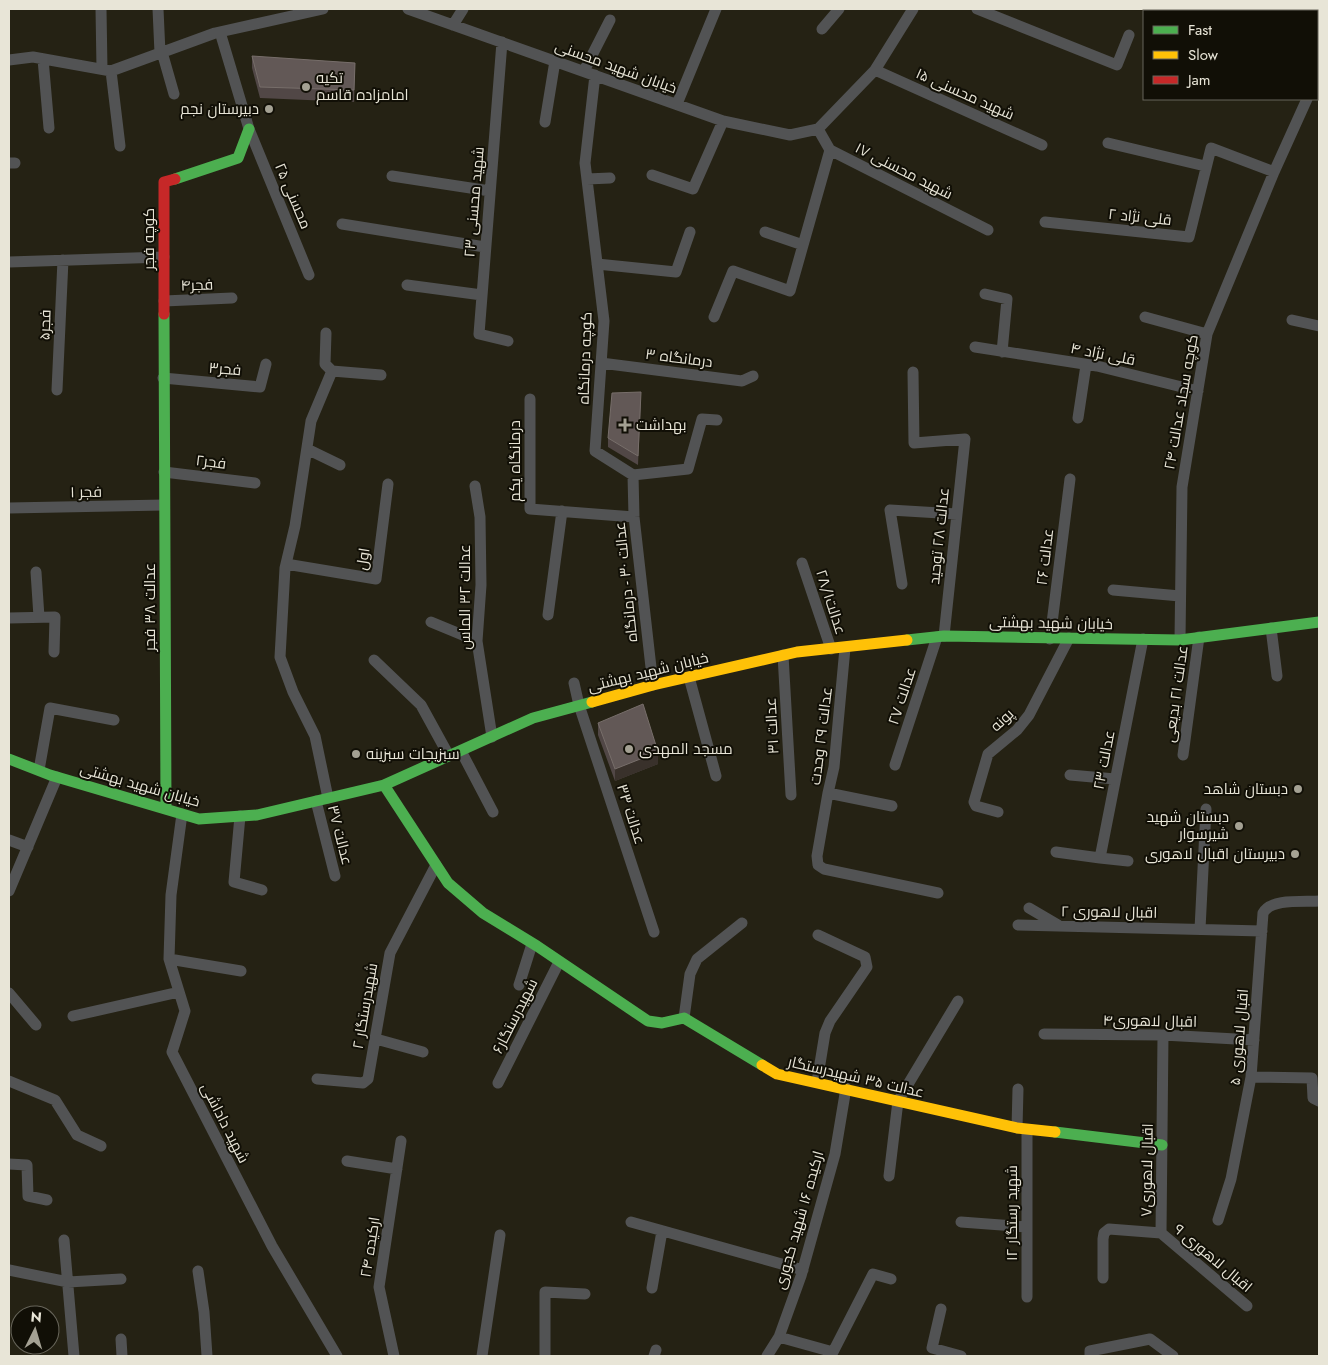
<svg xmlns="http://www.w3.org/2000/svg" width="1328" height="1365" font-family="Jost,Cairo,sans-serif">
  <style>
    .lines { fill: none; stroke-linecap: round; stroke-linejoin: round }
    .street { stroke: #525354; stroke-width: 11 }
    .fast { stroke: #4caf50; stroke-width: 11 }
    .slow { stroke: #ffc107; stroke-width: 11 }
    .jam { stroke: #c62828; stroke-width: 11 }
    .wall { fill: #514746 }
    .shaded-wall { fill: #39312b }
    .building { fill: #625856; stroke: #776e6a }
    .poi-dot { fill: #a4a193; stroke: #110f06; stroke-width: 2 }
    .labels { text-anchor: middle; stroke-width: 4; stroke-linejoin: round; paint-order: stroke }
    .street-label { font-size: 15px; fill: #e8e5d7; stroke: #110f06 }
    .poi-label { font-size: 15px; fill: #e8e5d7; stroke: #110f06; text-anchor: start }
  </style>
  <rect width="100%" height="100%" fill="#252214"/>
  <g class="lines">
    <path class="street" d="M101 9 102 69
      M158 9 160 53
      M408 9 723 121 790 135 818 129
      M977 9 1117 65 1129 35
      M1195 11 1196 9
      M453 25 463 9
      M822 29 839 9
      M220 32 249 129 309 275
      M502 42 479 334 508 341
      M162 52 174 94
      M43 59 49 128
      M9 60 33 57 111 71 215 33 323 9
      M875 70 1042 145
      M111 71 120 146
      M584 71 610 20
      M595 75 585 163 604 321 595 451 633 475
      M1317 79 1319 74
      M677 104 716 9
      M545 122 555 61
      M818 129 830 150 988 230
      M818 129 875 70 913 9
      M1108 143 1205 166
      M9 163H15
      M652 175 693 189 723 121
      M392 176 490 191
      M587 179 610 178
      M1045 222 1189 237 1211 148 1274 172
      M342 224 485 247
      M765 232 803 245
      M9 262 164 257
      M597 264 676 272 690 232
      M407 285 482 295
      M985 294 1007 299 1002 352
      M164 301 232 298
      M714 317 733 271 790 291 830 150
      M1145 317 1207 334
      M1292 320 1319 326
      M326 333 325 364 332 371 381 375
      M975 347 1097 366 1198 391
      M601 363 742 381 753 376
      M913 372 914 443 965 439 944 636
      M163 378 260 387 266 364
      M57 390 63 260
      M530 399V509L634 517
      M1078 418 1086 365
      M307 449 340 465
      M164 472 255 483
      M633 475 634 517 653 685
      M633 475 688 469 702 419 717 420
      M475 486 480 517 481 585 477 641 492 737
      M9 508 164 505
      M802 563 831 649
      M286 564 376 579 388 484
      M36 572 39 617
      M902 584 890 510 957 514
      M1113 590 1180 596
      M548 615 562 511
      M9 618 55 617 54 652
      M431 622 477 641
      M1271 628 1277 676
      M1050 639 1070 479
      M1180 640 1182 487 1207 334 1274 172 1307 99
      M845 648 834 767 828 793 892 806
      M783 655 791 795
      M374 660 421 705 449 756
      M689 677 716 776
      M574 683 579 705 654 932
      M461 751 493 812
      M1183 755 1199 637
      M895 765 937 637
      M39 770 50 708 114 720
      M1070 775 1115 779
      M828 793 817 856 818 865 824 869 938 893
      M328 798 315 736 293 692 280 657 285 568 295 526 311 421 332 371
      M316 801 335 876
      M998 812 976 806 974 802 988 754 1017 730 1029 715 1069 638
      M182 814 171 895 169 959 185 1011 172 1052 272 1246 337 1356
      M240 816 234 882 262 890
      M9 840 28 847
      M1056 852 1100 858
      M1128 861 1100 858 1143 639
      M9 891 57 777
      M1029 908 1058 925
      M1018 925 1262 931
      M1200 929 1206 809
      M169 959 241 971
      M519 985 532 944
      M9 993 36 1025
      M73 1016 179 992
      M684 1018 690 974 697 959 742 923
      M1044 1034 1163 1035 1254 1040
      M376 1039 423 1052
      M1251 1077 1312 1078 1313 1098 1319 1101
      M317 1079 363 1083 368 1079 390 953 436 865
      M9 1081 55 1100 77 1135 101 1146
      M817 1082 825 1033 830 1021 867 967 865 957 818 935
      M498 1083 559 962
      M1017 1128 1018 1089
      M1027 1130V1297
      M347 1161 397 1169
      M9 1164 27 1165 28 1196 47 1200
      M889 1176 898 1101 958 1001
      M1218 1220 1231 1179 1251 1077 1263 913C1271 898 1304 902 1319 901
      M631 1222 803 1270
      M961 1222 1027 1227
      M1161 1233 1247 1306
      M64 1240 74 1356
      M9 1270 68 1282 121 1279
      M198 1271 204 1312 207 1356
      M1103 1278V1239L1104 1233 1109 1229 1161 1233 1163 1035
      M652 1288 662 1231
      M941 1309 932 1348 961 1356
      M779 1337 833 1352 873 1274 891 1279
      M121 1339 122 1356
      M394 1356 379 1287 401 1141
      M482 1356 500 1235
      M545 1356V1292L585 1294
      M654 1356 656 1350
      M767 1356 779 1337 801 1276 835 1154 846 1088
      M1090 1356V1351L1150 1339 1173 1356"/>
    <path class="fast" d="M175 179 238 158 249 129
      M164 314 166 809
      M907 640 944 636 1180 640 1319 622
      M9 759 50 775 199 819 257 815 384 785 533 718 592 702
      M384 785 448 883 483 913 537 946 648 1021 662 1023 684 1018 762 1065
      M1055 1132 1162 1145"/>
    <path class="slow" d="M592 702 653 685 797 652 907 640
      M762 1065 777 1074 1017 1128 1055 1132"/>
    <path class="jam" d="M164 314V182L175 179"/>
  </g>
  <path class="wall" d="M252 56 355 63 354 102 260 98 252 68Z
    M641 401 638 465 608 447V438Z
    M598 723 658 764 615 781 598 735Z"/>
  <path class="shaded-wall" d="M658 752V764L615 781V769Z"/>
  <path class="building" d="M252 56 355 63 354 90 260 87Z
    M641 392 638 456 608 438 612 393Z
    M643 704 658 752 615 769 598 723Z"/>
  <g class="poi-dot">
    <circle cx="306" cy="87" r="5"/>
    <circle cx="269" cy="109" r="5"/>
    <path d="M622.5 417.5h5v5h5v5h-5v5h-5v-5h-5v-5h5z"/>
    <circle cx="629" cy="749" r="5"/>
    <circle cx="356" cy="754" r="5"/>
    <circle cx="1298" cy="789" r="5"/>
    <circle cx="1239" cy="826" r="5"/>
    <circle cx="1295" cy="854" r="5"/>
  </g>
  <g class="labels">
    <g class="street-label">
      <text transform="translate(616 67) rotate(20)" y="5">خیابان شهید محسنی</text>
      <text transform="translate(965 94) rotate(24)" y="5">شهید محسنی ۱۵</text>
      <text transform="translate(904 171) rotate(27)" y="5">شهید محسنی ۱۷</text>
      <text transform="translate(293 196) rotate(67)" y="5">محسنی ۲۵</text>
      <text transform="translate(474 202) rotate(-85)" y="5">شهید محسنی ۲۳</text>
      <text transform="translate(1140 217) rotate(6)" y="5">قلی نژاد ۲</text>
      <text transform="translate(149 239) rotate(-90)" y="5">کوچه فجر</text>
      <text transform="translate(197 285) rotate(-2)" y="5">فجر۴</text>
      <text transform="translate(45 325) rotate(-88)" y="5">فجر۵</text>
      <text transform="translate(1103 354) rotate(11)" y="5">قلی نژاد ۴</text>
      <text transform="translate(585 358) rotate(-88)" y="5">کوچه درمانگاه</text>
      <text transform="translate(679 358) rotate(7)" y="5">درمانگاه ۳</text>
      <text transform="translate(225 369) rotate(5)" y="5">فجر۳</text>
      <text transform="translate(1181 402) rotate(-80)" y="5">کوچه سجاد عدالت ۲۴</text>
      <text transform="translate(515 461) rotate(-90)" y="5">درمانگاه یکم</text>
      <text transform="translate(211 462) rotate(7)" y="5">فجر۲</text>
      <text transform="translate(86 492) rotate(-1)" y="5">فجر ۱</text>
      <text transform="translate(939 536) rotate(-84)" y="5">عدالت ۲۸ توحید</text>
      <text transform="translate(1045 557) rotate(-83)" y="5">عدالت ۲۶</text>
      <text transform="translate(363 559) rotate(-81)" y="5">اول</text>
      <text transform="translate(626 582) rotate(-96)" y="5">عدالت ۳۰ - درمانگاه</text>
      <text transform="translate(465 597) rotate(-90)" y="5">عدالت ۳۲ الماس</text>
      <text transform="translate(831 602) rotate(72)" y="5">عدالت۲۸/۱</text>
      <text transform="translate(150 607) rotate(-90)" y="5">عدالت ۳۸ فجر</text>
      <text transform="translate(1051 623) rotate(1)" y="5">خیابان شهید بهشتی</text>
      <text transform="translate(648 672) rotate(-14)" y="5">خیابان شهید بهشتی</text>
      <text transform="translate(1176 694) rotate(-82)" y="5">عدالت ۲۱ بدیعی</text>
      <text transform="translate(902 696) rotate(-72)" y="5">عدالت ۲۷</text>
      <text transform="translate(1002 720) rotate(-43)" y="5">پونه</text>
      <text transform="translate(772 726) rotate(-93)" y="5">عدالت ۳۱</text>
      <text transform="translate(821 736) rotate(-83)" y="5">عدالت ۲۹ وحدت</text>
      <text transform="translate(1104 760) rotate(-79)" y="5">عدالت ۲۳</text>
      <text transform="translate(140 785) rotate(16)" y="5">خیابان شهید بهشتی</text>
      <text transform="translate(631 814) rotate(72)" y="5">عدالت ۳۳</text>
      <text transform="translate(340 835) rotate(76)" y="5">عدالت ۳۷</text>
      <text transform="translate(1109 912) rotate(1)" y="5">اقبال لاهوری ۲</text>
      <text transform="translate(365 1006) rotate(-80)" y="5">شهیدرستگار ۲</text>
      <text transform="translate(515 1016) rotate(-63)" y="5">شهیدرستگار۶</text>
      <text transform="translate(1150 1021) rotate(1)" y="5">اقبال لاهوری۴</text>
      <text transform="translate(1239 1037) rotate(-85)" y="5">اقبال لاهوری ۵</text>
      <text transform="translate(856 1077) rotate(13)" y="5">عدالت ۳۵ شهیدرستگار</text>
      <text transform="translate(225 1123) rotate(63)" y="5">شهید داداشی</text>
      <text transform="translate(1147 1170) rotate(-89)" y="5">اقبال لاهوری۷</text>
      <text transform="translate(1012 1213) rotate(-90)" y="5">شهید رستگار ۱۲</text>
      <text transform="translate(799 1220) rotate(-74)" y="5">ارکیده ۱۶ شهید کجوری</text>
      <text transform="translate(370 1247) rotate(-81)" y="5">ارکیده ۲۴</text>
      <text transform="translate(1213 1258) rotate(40)" y="5">اقبال لاهوری ۹</text>
    </g>
    <g class="poi-label">
      <text x="316" y="83">تکیه<tspan x="316" dy="17">امامزاده قاسم</tspan></text>
      <text x="259" y="114" text-anchor="end">دبیرستان نجم</text>
      <text x="636" y="430">بهداشت</text>
      <text x="639" y="754">مسجد المهدی</text>
      <text x="366" y="759">سبزیجات سبزینه</text>
      <text x="1288" y="794" text-anchor="end">دبستان شاهد</text>
      <text x="1229" y="822" text-anchor="end">دبستان شهید<tspan x="1229" dy="17">شیرسوار</tspan></text>
      <text x="1285" y="859" text-anchor="end">دبیرستان اقبال لاهوری</text>
    </g>
  </g>
  <rect width="1328" height="1365" fill="none" stroke="#e8e5d7" stroke-width="20"/>
  <rect x="1143" y="10" width="175" height="90" fill="#110f06" stroke="#67655a"/>
  <rect x="1153" y="26" width="25" height="8" fill="#4caf50" stroke="#67655a"/>
  <text x="1188" y="35" font-size="15" fill="#e8e5d7">Fast</text>
  <rect x="1153" y="51" width="25" height="8" fill="#ffc107" stroke="#67655a"/>
  <text x="1188" y="60" font-size="15" fill="#e8e5d7">Slow</text>
  <rect x="1153" y="76" width="25" height="8" fill="#c62828" stroke="#67655a"/>
  <text x="1188" y="85" font-size="15" fill="#e8e5d7">Jam</text>
  <g transform="translate(35 1330) rotate(5)"><circle r="24" fill="#110f06" stroke="#67655a"/>
  <path d="M0-4L9 19L0 12L-9 19Z" fill="#a4a193"/>
  <text y="-8" font-size="14" font-weight="bold" text-anchor="middle" fill="#e8e5d7">N</text>
  </g>
</svg>
